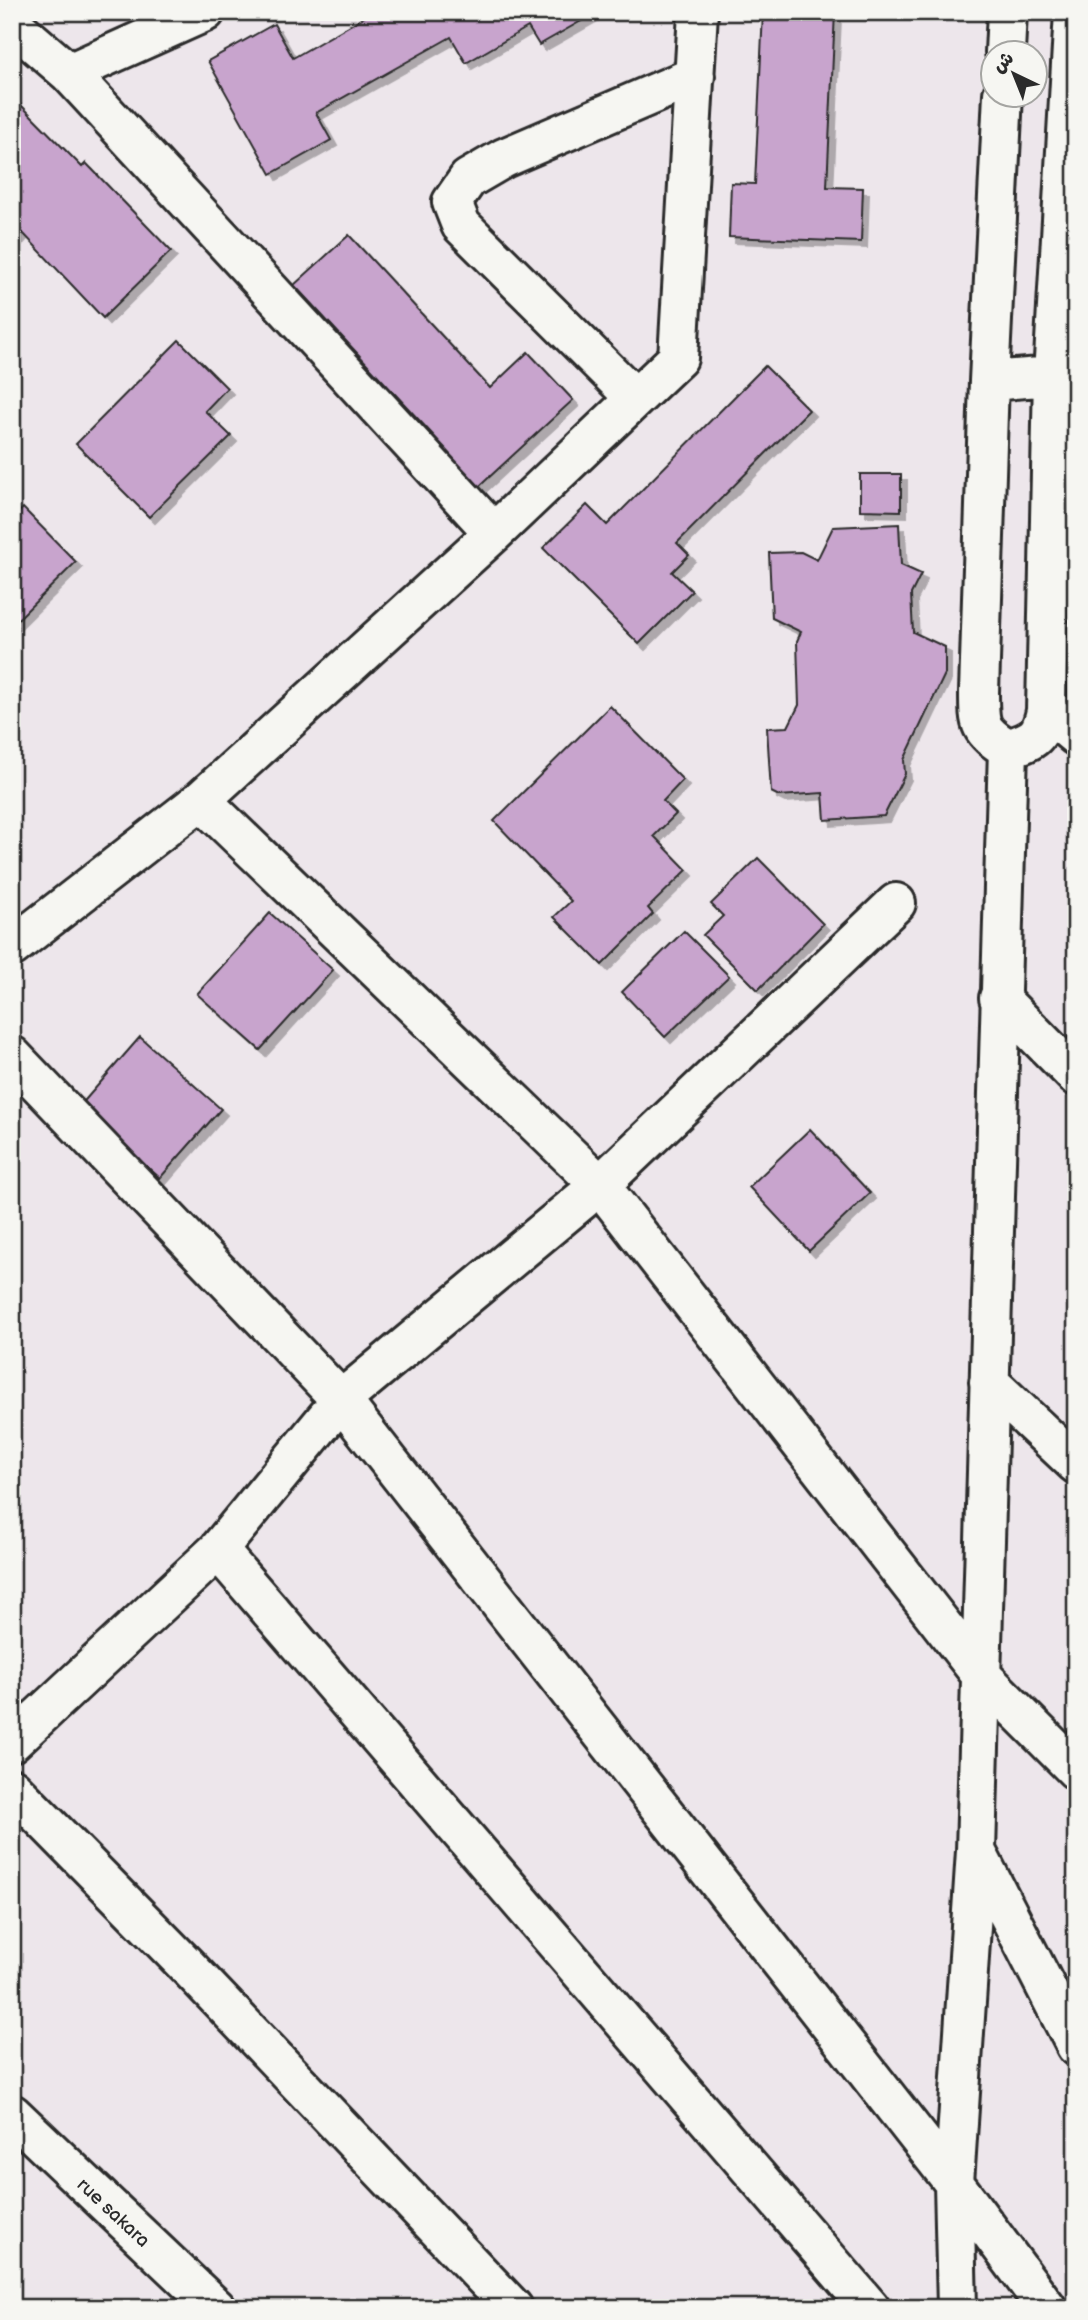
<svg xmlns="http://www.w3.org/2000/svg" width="1088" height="2320" font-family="'Balsamiq Sans','Playpen Sans Arabic',sans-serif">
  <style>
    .building { fill: #c8a4cd; stroke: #2b2b2b; stroke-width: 2; filter: url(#shadow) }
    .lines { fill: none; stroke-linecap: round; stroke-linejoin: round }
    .minor-casing { stroke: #2b2b2b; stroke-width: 44 }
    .minor { stroke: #f6f6f2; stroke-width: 38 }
    .labels { text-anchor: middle; stroke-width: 6; stroke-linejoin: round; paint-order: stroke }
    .street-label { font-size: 19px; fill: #2b2b2b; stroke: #f6f6f2 }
  </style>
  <defs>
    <filter id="shadow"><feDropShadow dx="6" dy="6" stdDeviation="0" flood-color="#0004"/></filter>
  </defs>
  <rect width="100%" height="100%" fill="#ede6eb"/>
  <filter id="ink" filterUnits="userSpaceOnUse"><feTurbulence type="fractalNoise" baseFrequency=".0143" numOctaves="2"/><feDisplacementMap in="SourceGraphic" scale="14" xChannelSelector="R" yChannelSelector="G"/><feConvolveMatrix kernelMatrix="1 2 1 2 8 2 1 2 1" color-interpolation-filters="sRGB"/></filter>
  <g filter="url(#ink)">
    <path class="building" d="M373 12H597L539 45 528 27 466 63 451 37 316 113 331 140 271 174 208 61 274 24 293 58Z
      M763 12H835L827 187 863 188 861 242 729 237 731 183 755 184Z
      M12 96 82 167 86 163 171 251 103 318 22 232 17 238 12 233Z
      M349 235 490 388 528 352 573 400 471 494 437 456 445 448 294 285Z
      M179 340 227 388 205 411 231 436 149 517 76 444Z
      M765 366 809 410 677 543 689 555 672 572 692 591 639 644 543 548 587 505 607 525Z
      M860 474H901V511L860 510Z
      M23 508 76 562 12 625V519Z
      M899 524 901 565 921 574 911 594 913 632 945 647V674L904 760 905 774 884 816 825 820 823 793 779 796 771 792 767 728 788 727 799 705 797 641 801 632 772 618 769 553 801 552 817 560 833 527Z
      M610 706 683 780 663 801 676 814 654 836 687 870 648 908 653 914 602 965 554 917 571 901 494 821Z
      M758 858 823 924 758 990 703 935 723 916 711 904Z
      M270 913 333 970 260 1050 197 994Z
      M684 931 729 976 665 1037 622 992Z
      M140 1037 221 1109 160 1178 79 1107Z
      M810 1129 870 1193 809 1251 749 1187Z"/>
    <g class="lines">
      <g class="minor-casing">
        <path id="minor" d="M12 24 69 73 494 533
          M1005 52 1007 12
          M69 73 205 12
          M1003 94 989 381 979 692C979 726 979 730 1008 749 1033 740 1040 739 1046 711L1053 376 1074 12
          M989 381 1053 376 1070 358
          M635 398 461 225 452 202 468 179 504 158 695 76
          M1046 711 1076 736
          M201 800 600 1185 981 1675 1076 1770
          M12 947 201 800 494 533 678 358 698 12
          M999 998 1076 1076
          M12 1056 341 1400 954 2183 1047 2308
          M989 1382 1076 1464
          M218 1550 870 2308
          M12 1742 218 1550 341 1400 600 1185 896 903
          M12 1788 188 1967 513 2308
          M976 1851 1076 2046
          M12 2114 216 2308
          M957 2308 954 2183 976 1851 1008 749"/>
      </g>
      <use href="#minor" class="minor"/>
    </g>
  </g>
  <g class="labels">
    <g class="street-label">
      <text transform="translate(114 2212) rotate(43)" y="7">rue sakara</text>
    </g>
  </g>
  <rect width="1088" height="2320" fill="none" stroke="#f6f6f2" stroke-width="42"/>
  <rect x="21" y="21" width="1046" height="2278" fill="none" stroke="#2b2b2b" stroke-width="2.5" filter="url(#ink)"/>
  <g transform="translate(1014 74) rotate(317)"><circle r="33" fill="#f6f6f2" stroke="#a5a5a2" stroke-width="2"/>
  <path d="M0-5L12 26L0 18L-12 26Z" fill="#2b2b2b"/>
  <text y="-10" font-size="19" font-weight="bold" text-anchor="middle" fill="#2b2b2b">ش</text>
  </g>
</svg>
